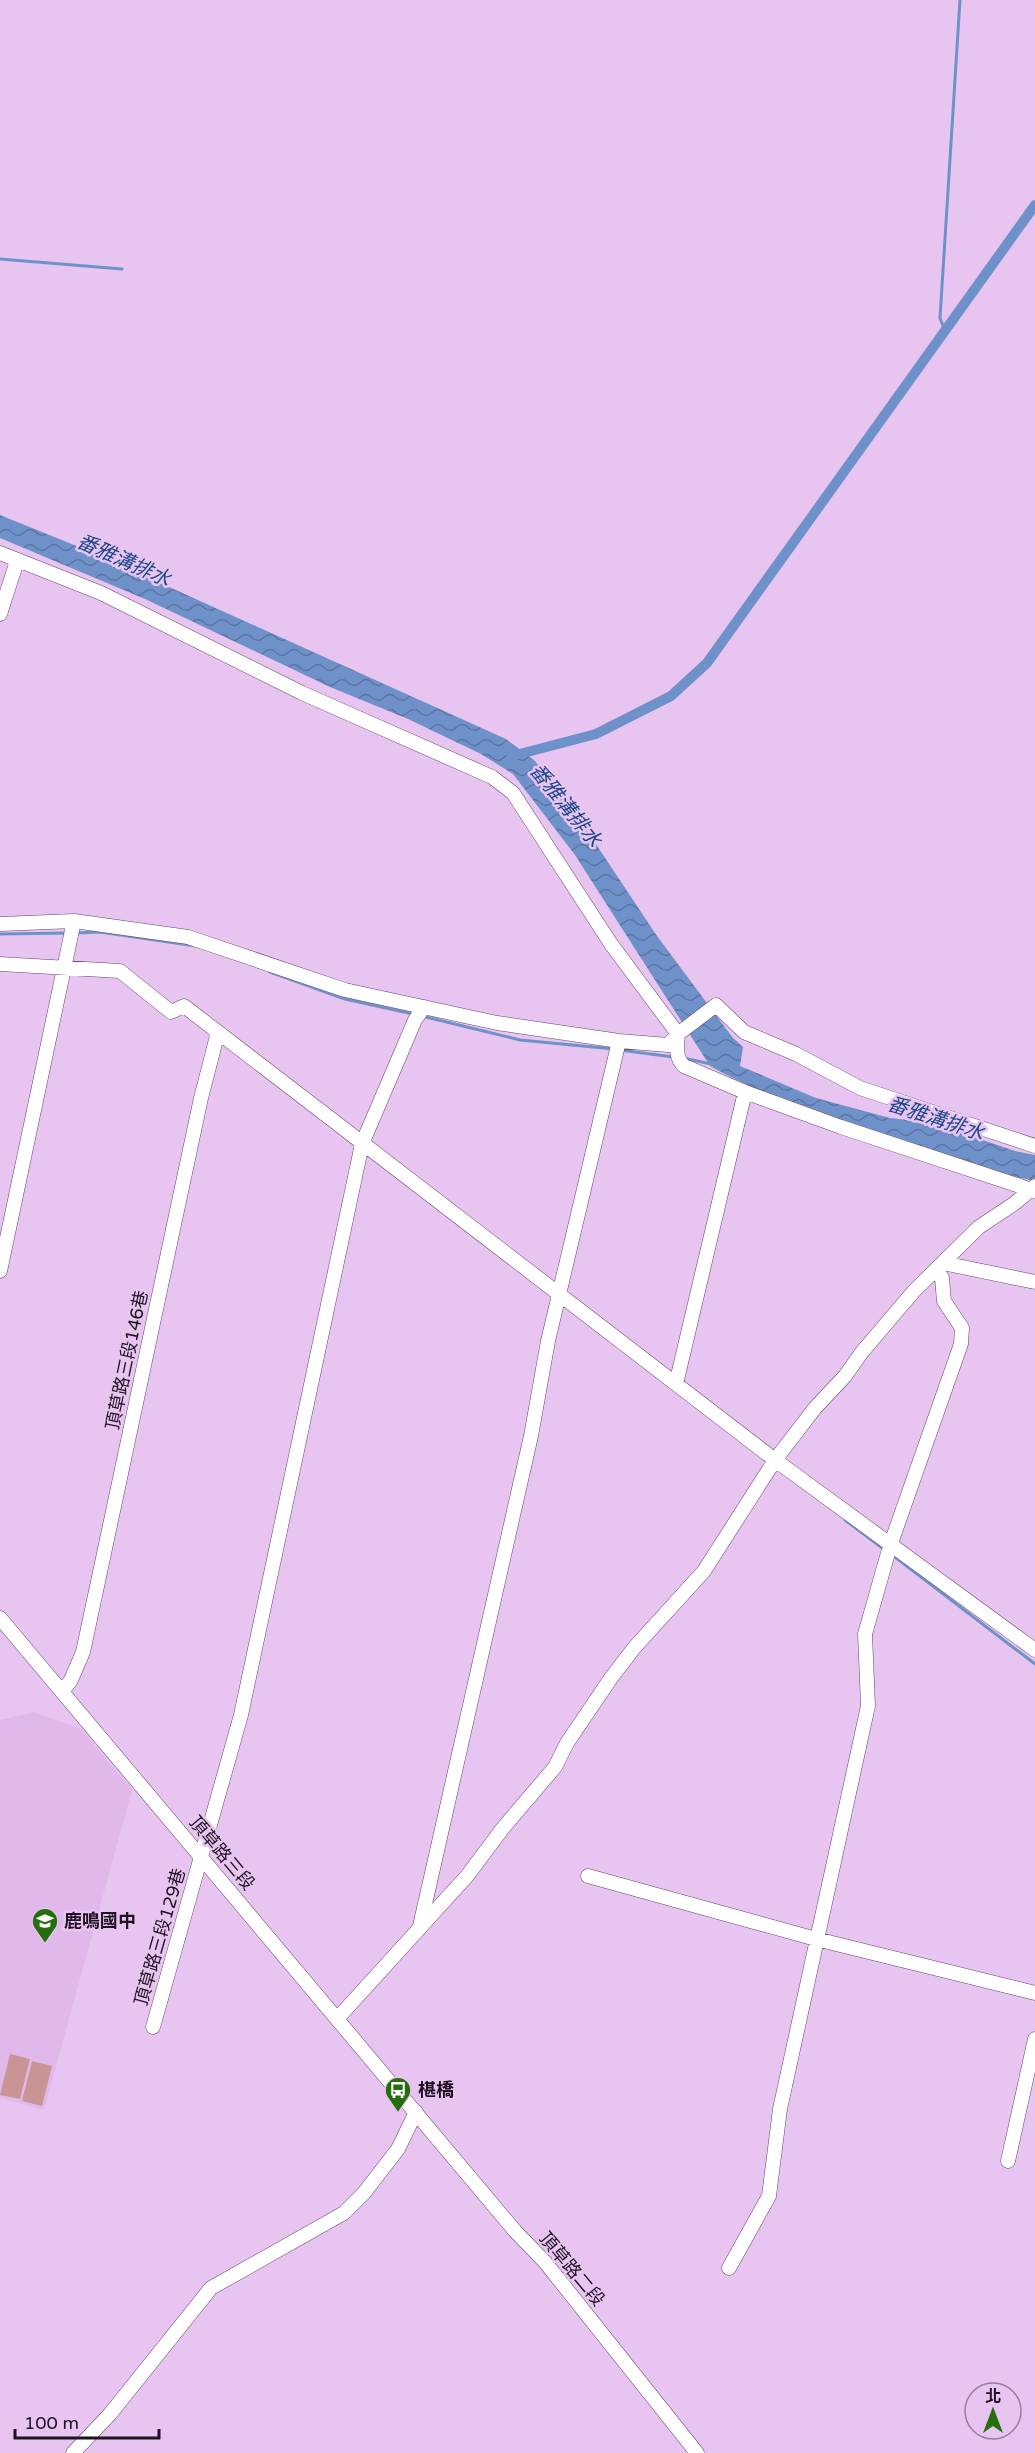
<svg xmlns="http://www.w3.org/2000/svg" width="1035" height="2453" font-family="'Varela Round','Noto Sans TC',sans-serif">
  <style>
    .built { fill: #e0b8ea }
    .grass { fill: #c99594 }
    .water { fill: url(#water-waves) }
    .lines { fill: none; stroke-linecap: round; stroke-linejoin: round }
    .stream { stroke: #6f91c9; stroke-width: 3 }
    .canal { stroke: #6f91c9; stroke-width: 10 }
    .minor-casing { stroke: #624469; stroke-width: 15 }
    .minor { stroke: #fff; stroke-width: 14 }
    .labels { text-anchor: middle; stroke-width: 5; stroke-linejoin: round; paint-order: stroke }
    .street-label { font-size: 18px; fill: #1f1222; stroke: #e8c5f0 }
    .poi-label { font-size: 18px; font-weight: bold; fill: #1f1222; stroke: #e8c5f0; text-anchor: start }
    .water-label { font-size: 20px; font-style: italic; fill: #1d4689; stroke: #e8c5f0 }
  </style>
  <defs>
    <pattern id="water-waves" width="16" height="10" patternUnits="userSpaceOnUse" patternTransform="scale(1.5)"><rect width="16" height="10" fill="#6f91c9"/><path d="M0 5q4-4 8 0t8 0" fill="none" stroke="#5b75a3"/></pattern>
  </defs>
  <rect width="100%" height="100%" fill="#e8c5f0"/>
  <path class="built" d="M34 1712 81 1729 132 1790 44 2110 0 2098V1720Z"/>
  <path class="grass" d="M10 2054 30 2059 20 2099 0 2095Z
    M32 2061 52 2066 42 2106 22 2101Z"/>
  <path class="water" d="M0 515 94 553 506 739 534 760 568 802 657 936 733 1038 743 1047 740 1066 816 1098 890 1118 933 1123 1015 1151 1035 1155V1181L1008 1175C912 1144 797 1115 710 1066L575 855 513 774 481 754 408 719 330 687 145 599 0 538Z"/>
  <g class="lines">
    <path class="stream" d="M0 259 122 269
      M945 331 940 318 960 0
      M74 933 100 932 196 946
      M0 934 68 933
      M270 972 345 999 413 1014
      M422 1016 520 1040 614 1049
      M620 1050 673 1057
      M683 1058 711 1064
      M845 1520 885 1550
      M891 1554 1035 1664"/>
    <path class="canal" d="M512 756 596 734 671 696 707 663 1035 205"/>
    <g class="minor-casing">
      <path id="minor" d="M0 553 101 593 302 693 492 777 513 793 611 944 678 1034C677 1045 675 1058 684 1066L745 1092 841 1127 1035 1191
        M0 614 17 561
        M0 924 74 921 188 937 345 990 497 1023 619 1041 668 1045 678 1034 716 1005 744 1032 796 1054 860 1088 1035 1146
        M0 964 120 971 171 1012 184 1006 775 1460 1035 1650
        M943 1263 1035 1282
        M0 1271 74 921
        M676 1384 745 1092
        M0 1618 515 2231 545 2262 697 2453
        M62 1692 71 1680 83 1652 201 1098 218 1032
        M588 1876 816 1939 1035 1993
        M420 1926 531 1436 548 1341 619 1041
        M337 2019 467 1876 503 1828 555 1767 567 1743 611 1678 634 1648 704 1571 775 1460 815 1408 845 1376 862 1352 914 1291 979 1227 1015 1203 1035 1186
        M153 2027 241 1715 362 1144 415 1020 424 1007
        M1008 2161 1035 2039
        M729 2268 769 2196 780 2109 868 1706 865 1634 890 1546 961 1344 962 1328 944 1301 942 1278 936 1269
        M73 2453 110 2414 211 2288 344 2213 364 2193 398 2149 416 2112"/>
    </g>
    <use href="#minor" class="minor"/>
  </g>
  <defs>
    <g id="school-pin" transform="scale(1.35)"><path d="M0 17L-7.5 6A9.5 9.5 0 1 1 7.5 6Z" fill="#256e0e" stroke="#e8c5f0"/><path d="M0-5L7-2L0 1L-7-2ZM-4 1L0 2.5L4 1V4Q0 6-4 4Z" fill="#fff"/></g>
    <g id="bus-pin" transform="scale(1.35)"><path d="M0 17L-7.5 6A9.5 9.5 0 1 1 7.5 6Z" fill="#256e0e" stroke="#e8c5f0"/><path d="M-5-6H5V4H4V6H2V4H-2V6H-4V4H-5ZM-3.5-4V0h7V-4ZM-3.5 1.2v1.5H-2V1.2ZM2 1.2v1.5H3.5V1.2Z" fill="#fff"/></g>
  </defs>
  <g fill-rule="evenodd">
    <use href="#school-pin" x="45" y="1921"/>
    <use href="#bus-pin" x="398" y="2090"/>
  </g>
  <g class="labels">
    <g class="street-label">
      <text transform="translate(127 1360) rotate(-78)" y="6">頂草路三段146巷</text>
      <text transform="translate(222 1853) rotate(50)" y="6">頂草路三段</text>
      <text transform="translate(160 1937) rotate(-74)" y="6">頂草路三段129巷</text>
      <text transform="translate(572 2269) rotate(50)" y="6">頂草路二段</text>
    </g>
    <g class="poi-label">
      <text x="64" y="1927">鹿鳴國中</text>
      <text x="418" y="2096">椹橋</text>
    </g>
    <g class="water-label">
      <text transform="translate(124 560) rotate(24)" y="7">番雅溝排水</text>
      <text transform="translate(566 805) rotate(51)" y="7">番雅溝排水</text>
      <text transform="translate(936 1118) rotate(18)" y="7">番雅溝排水</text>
    </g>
  </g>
  <g transform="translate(993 2411)"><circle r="28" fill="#e8c5f0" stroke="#987d9e" stroke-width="1.5"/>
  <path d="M0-4.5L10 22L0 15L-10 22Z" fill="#256e0e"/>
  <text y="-9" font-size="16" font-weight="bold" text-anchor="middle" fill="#1f1222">北</text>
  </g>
  <path d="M15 2429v9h144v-9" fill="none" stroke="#1f1222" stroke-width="3"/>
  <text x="24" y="2429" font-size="18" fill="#1f1222" stroke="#e8c5f0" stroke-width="4.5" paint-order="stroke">100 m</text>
</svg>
